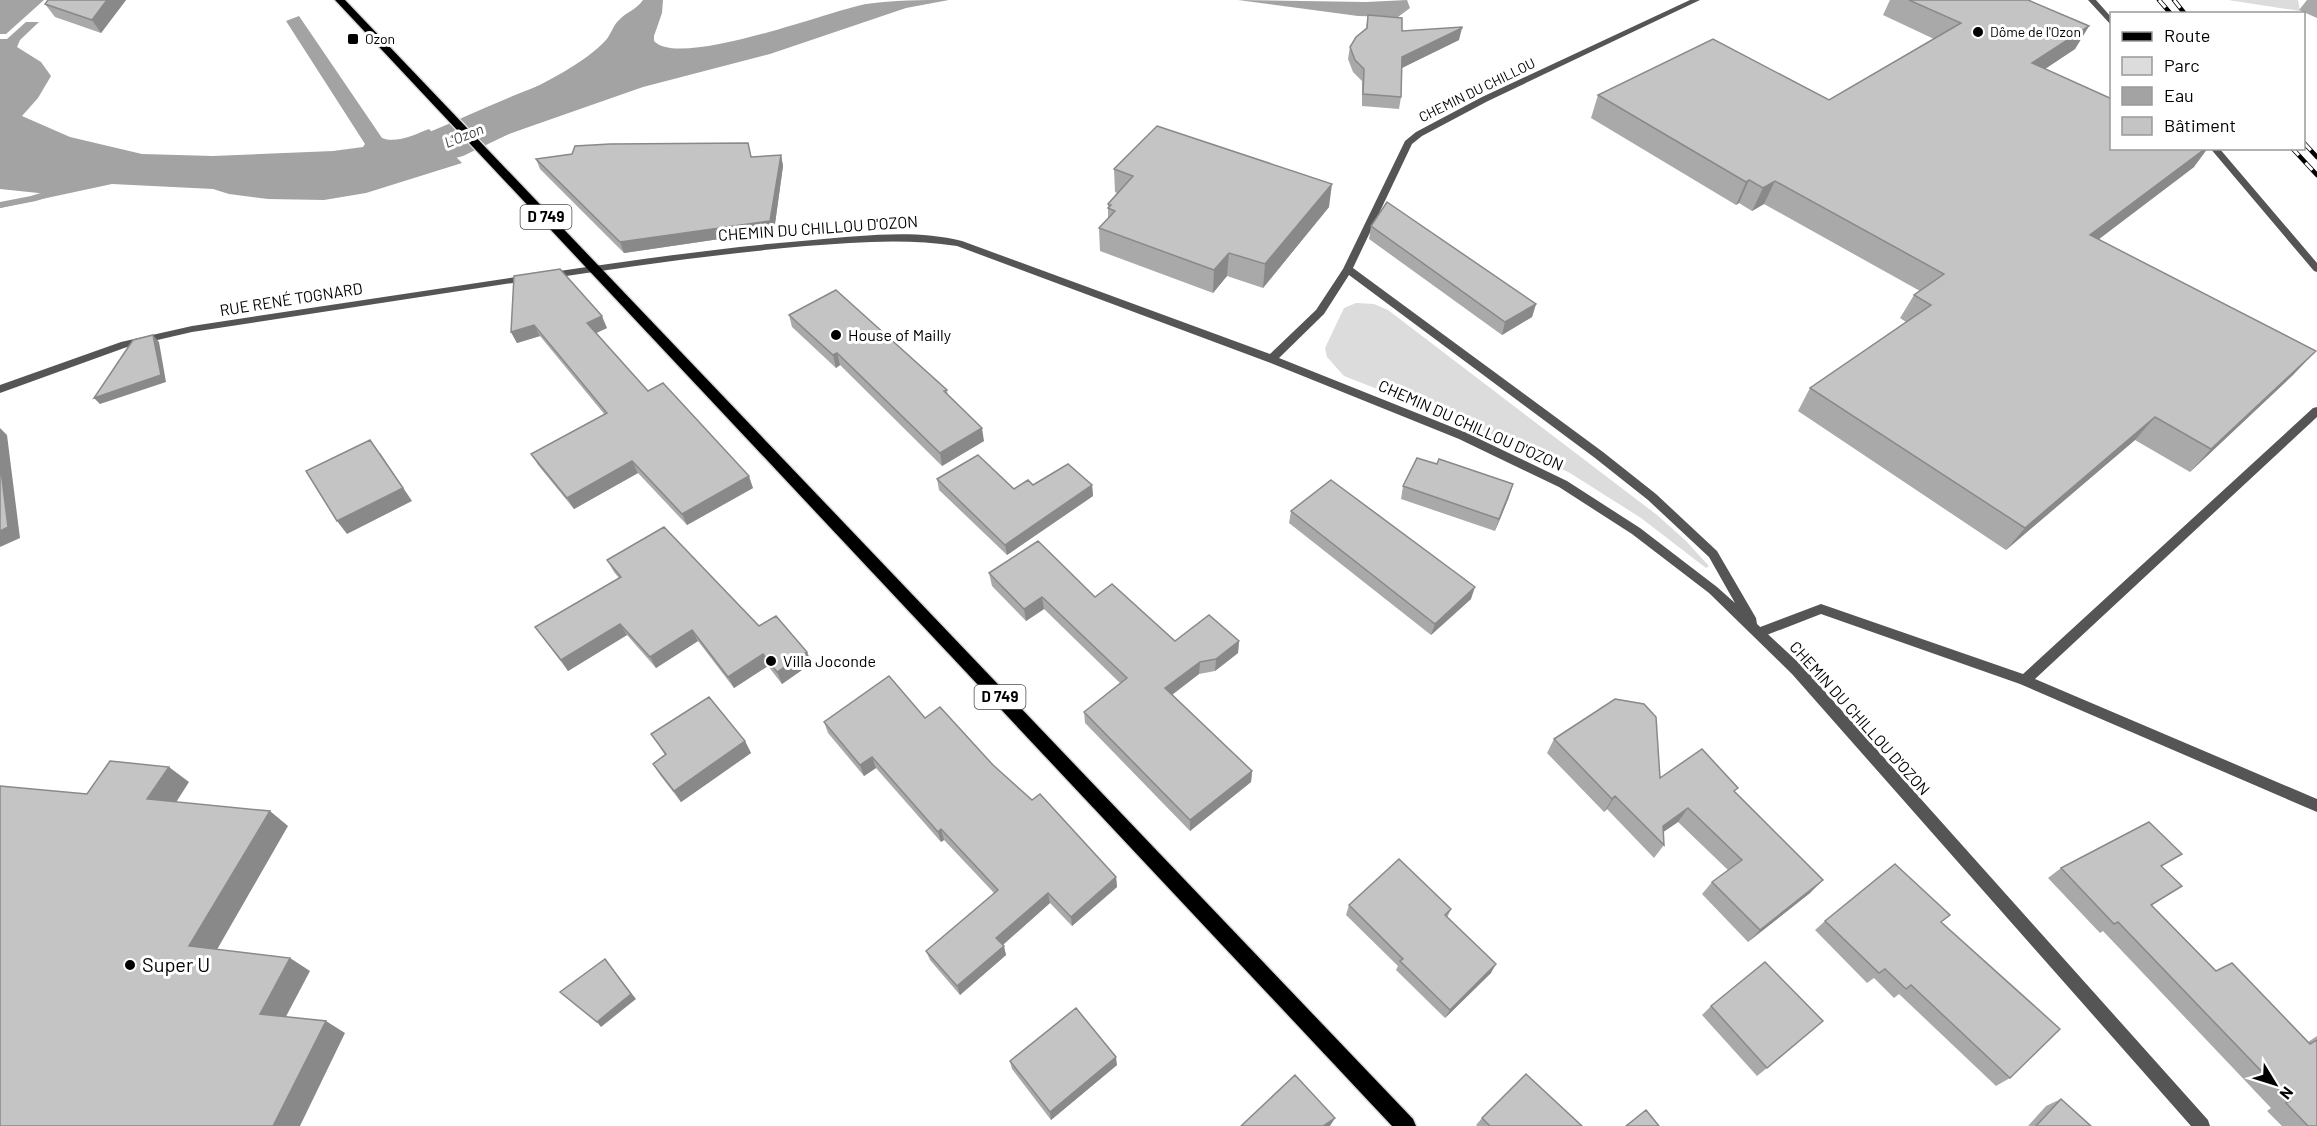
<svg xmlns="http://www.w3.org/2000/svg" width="2317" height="1126" font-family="Barlow,sans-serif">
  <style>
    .green { fill: #dcdcdc }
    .water { fill: #a3a3a3 }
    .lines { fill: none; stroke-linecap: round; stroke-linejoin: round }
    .stream { fill: #a3a3a3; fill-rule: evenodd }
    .river { fill: #a3a3a3; fill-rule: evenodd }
    .primary-casing { stroke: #dbdbdb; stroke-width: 3 }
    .service { fill: #555; fill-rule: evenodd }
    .minor { fill: #555; fill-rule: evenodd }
    .primary { fill: #000; fill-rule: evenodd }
    .rail-casing { stroke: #000; stroke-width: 4.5 }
    .rail { stroke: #fff; stroke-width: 3; stroke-dasharray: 10; stroke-linecap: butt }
    .wall { fill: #a9a9a9 }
    .shaded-wall { fill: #898989 }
    .building { fill: #c4c4c4; stroke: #898989; stroke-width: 1.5 }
    .poi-dot { fill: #000; stroke: #fff; stroke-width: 2 }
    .labels { text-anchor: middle; stroke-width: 6; stroke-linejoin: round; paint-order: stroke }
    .far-poi-label { font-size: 14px; fill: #000; stroke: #fff; text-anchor: start }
    .far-street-label { font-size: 14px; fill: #000; stroke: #fff }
    .far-water-label { font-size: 15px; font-style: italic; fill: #444; stroke: #fff }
    .shield { fill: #fff; stroke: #4c4c4c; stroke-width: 1.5 }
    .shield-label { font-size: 15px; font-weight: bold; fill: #000 }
    .street-label { font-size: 16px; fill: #000; stroke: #fff }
    .poi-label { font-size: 16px; fill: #000; stroke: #fff; text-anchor: start }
    .near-poi-label { font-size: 20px; fill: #000; stroke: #fff; text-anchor: start }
  </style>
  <rect width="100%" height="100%" fill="#fff"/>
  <path class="green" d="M2228 0H2298L2300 11Z
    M1356 303 1374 304 1388 310 1657 515 1685 540 1709 566 1706 568 1641 518 1570 473 1478 428 1344 376 1327 357 1325 348 1344 308Z"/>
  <path class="water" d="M0 0H44L6 34H0Z
    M643 0H663L662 13 654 36V41C679 69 829 11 866 4 894 0 921 0 949 0L906 8 770 54 643 87 506 135 482 111C517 97 581 68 606 40 611 34 613 26 618 21 626 12 636 10 643 0Z
    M1238 0 1366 2 1407 0 1410 8 1398 17 1358 16Z
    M299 16 382 138C396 144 416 134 429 129L462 163 366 193 324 200 268 199 229 194 213 189 112 184 0 208V204L48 194 0 189V39H7L26 22H39L20 40 17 47 41 62 51 76 38 98 22 116 70 137 142 154 213 156 333 151 363 147 365 144 286 21Z"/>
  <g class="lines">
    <path class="stream" d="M66 185 71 188 69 190 36 201 0 208V202L31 196Z"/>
    <path class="river" d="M586 71 604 75 611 86 604 97 511 133 463 156 349 187 330 183 322 171 330 159C362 151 397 145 427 133 480 111 531 85 586 71Z"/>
    <g class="primary-casing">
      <path id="primary" d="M335 0H345L1413 1119 1416 1126H1392Z"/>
    </g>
    <path class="service" d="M2088 0H2096L2112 18V26Z
      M2210 148H2219L2317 263V272L2314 271Z
      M2317 407V417L2035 679 2317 799V812L2020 684 1821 614 1759 638 1755 637 1753 633 1755 629 1821 604 2023 674 2313 408Z"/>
    <path class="minor" d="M1690 0H1700L1488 101 1422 136 1412 144 1353 268 1603 452 1656 494 1717 551 1756 618 1757 624 1802 666 2208 1120 2210 1126H2191L1792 674 1709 593 1632 534 1559 487 1459 439 1268 362 957 246C907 238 856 242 806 246 719 254 632 266 546 279L541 276 546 273C635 260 723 247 813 240 862 236 914 229 962 241L1270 354 1316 310 1343 269 1405 141 1416 132 1482 97ZM1349 275 1595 458 1648 500 1709 557 1735 603 1717 587 1640 528 1567 481 1467 433 1279 358 1324 314Z
      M529 275 534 278 532 280 192 332 127 347 0 393V385L121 342 192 326Z"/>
    <use href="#primary" class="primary"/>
    <g class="rail-casing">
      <path id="rail" d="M2159 0 2171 14
        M2174 0 2185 14
        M2304 143 2317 157
        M2292 148 2317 175"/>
    </g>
    <use href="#rail" class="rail"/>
  </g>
  <path class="wall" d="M126 0 101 33 55 17 45 4Z
    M1890 0H2028L2089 26 2075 49 2045 69 2194 167 2099 239 2294 374 2190 472 2135 440 2006 550 1798 411 1810 388 1906 322 1900 318 1914 295 1920 291 1764 204 1752 211 1739 203 1736 205 1591 118 1598 95 1829 100 1934 39 1883 15Z
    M2307 0H2317V18L2299 10Z
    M1368 15 1402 31 1459 40 1401 68V97L1399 109 1362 106V81L1353 72 1348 59 1350 47 1366 29Z
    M781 155 783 166 774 231 624 253 540 169 536 159 752 157Z
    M1114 169 1329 207 1263 288 1227 276 1213 293 1100 251 1099 228 1108 219V204L1117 193 1115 192Z
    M1371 226 1536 304 1532 317 1502 335 1369 239Z
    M514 276 607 328 596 333 648 391 753 488 687 525 638 473 574 509 538 465 531 454 605 415 540 336 517 343 511 332Z
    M789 315 947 390 948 396 984 441 942 466 840 365 836 368 792 327Z
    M937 479 1014 489 1033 485H1092L1093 496 1007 555 939 490Z
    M1403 486 1509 497 1495 531 1401 499Z
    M1291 511 1471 599 1431 635 1289 523Z
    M607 560 759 626 812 663 782 684 768 666 734 688 698 641 656 668 627 635 568 671 535 627 619 578 614 572Z
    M989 573 1095 597 1175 641H1239L1238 653 1215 671 1199 674 1172 695 1252 771 1251 782 1190 831 1085 723 1084 712 1120 683 1044 609 1026 621 992 586Z
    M925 718 993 765 1116 877 1117 887 1072 926 1050 903 1003 945 1006 955 960 995 930 960 926 951 994 893 944 840 941 842 876 768 864 776 828 733 824 722Z
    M651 734 745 741 751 753 681 802 660 775 653 764 665 755Z
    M1554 739 1660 778 1735 792 1810 893 1748 942 1702 894 1712 882 1728 870 1678 822 1663 832 1664 845 1654 858 1607 809 1604 812 1547 753Z
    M2162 867 2152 905 2216 971 2308 1042 2317 1036V1126H2282L2267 1111 2271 1108 2103 931 2100 933 2048 878 2061 868Z
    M1349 905 1451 909 1447 918 1491 973 1445 1018 1396 970 1398 966 1346 915Z
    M1825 921 1941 922 2010 1078 1996 1086 1899 994 1894 998 1874 978 1867 983 1815 930Z
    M1711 1006 1767 1068 1757 1076 1702 1015Z
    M1010 1061 1117 1065 1051 1120 1012 1069Z
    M2061 1099 2091 1126H2028L2046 1106Z
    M1482 1118 1582 1126H1477L1476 1125Z"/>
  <path class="shaded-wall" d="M107 0H126L101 33 92 20Z
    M2089 26 2075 49 2019 86 2032 63Z
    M1462 28 1459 40 1400 69 1402 57Z
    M2206 148H2208L2194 167 2074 258 2090 235Z
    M781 155 783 166 774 231 624 253 620 242Z
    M1749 180 1739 203 1736 205 1746 182Z
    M1775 181 1764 204 1752 211 1763 188Z
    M1332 184 1329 207 1263 288 1265 264Z
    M1229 253 1227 276 1213 293 1214 270Z
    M1536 304 1532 317 1502 335 1505 322Z
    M602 316 607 328 592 335 587 323Z
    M534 325 540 336 517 343 511 332Z
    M153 335 159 342 166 382 100 404 94 398Z
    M2316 351 2294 374 2190 472 2211 449Z
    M837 353 840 365 836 368 833 355Z
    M2155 417 2135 440 2006 550 2025 528Z
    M0 428 7 435 20 538 0 547Z
    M982 428 984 441 942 466 940 453Z
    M380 453 412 501 347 534 337 521Z
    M632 461 638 473 574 509 567 498Z
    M749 476 753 488 687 525 682 514Z
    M1513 484 1509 497 1495 531 1499 519Z
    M1092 485 1093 496 1007 555 1005 545Z
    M1475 587 1471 599 1431 635 1435 624Z
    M1042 597 1044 609 1026 621 1024 609Z
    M620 624 627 635 568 671 561 660Z
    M692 630 698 641 656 668 650 657Z
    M1239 641 1238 653 1215 671 1216 659Z
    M807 652 812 663 782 684 777 672Z
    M763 654 768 666 734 688 728 677Z
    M1200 662 1199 674 1165 700V688Z
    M745 741 751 753 681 802 674 791Z
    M872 757 876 768 864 776 860 765Z
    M169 767 189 782 168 815 147 799Z
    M1252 771 1251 782 1190 831V820Z
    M1615 796 1607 809 1604 812 1612 799Z
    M1688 808 1678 822 1656 837 1663 826Z
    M270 811 288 826 211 960 189 946Z
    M941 829 944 840 941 842 938 832Z
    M1116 877 1117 887 1072 926 1071 917Z
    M1823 880 1810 893 1748 942 1760 930Z
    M1048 893 1050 903 999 948 996 938Z
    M1004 946 1006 955 960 995 957 986Z
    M290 958 310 971 281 1026 260 1014Z
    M605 959 636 999 601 1027 597 1022Z
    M1496 964 1491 973 1445 1018 1450 1010Z
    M326 1021 345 1033 300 1126H273Z
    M1116 1057 1117 1065 1051 1120 1050 1112Z
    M1335 1118 1330 1126H1323Z"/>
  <path class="building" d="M48 0H107L92 20 45 4Z
    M1909 0H2028L2089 26 2032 63 2112 99V148H2206L2090 235 2316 351 2211 449 2155 417 2025 528 1810 388 1931 305 1914 295 1944 274 1775 181 1763 188 1749 180 1746 182 1598 95 1713 39 1829 100 1961 23Z
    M1368 15 1402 18V31L1462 27V28L1402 57 1401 97 1363 94 1364 69 1355 60 1350 47 1356 37 1367 28Z
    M1157 126 1332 184 1265 264 1229 253 1214 270 1099 228 1115 211 1108 208 1111 205 1108 204 1133 176 1114 169Z
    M748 143 751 157 781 155 770 221 620 242 536 159 572 154 575 146 610 144Z
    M1387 202 1536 304 1505 322 1371 226Z
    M560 269 602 316 587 323 648 391 663 383 749 476 682 514 632 461 567 498 531 454 607 413 534 325 511 332 514 276Z
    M836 290 947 390 944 391 982 428 940 453 837 353 833 355 789 315Z
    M153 335 161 375 94 398 133 340Z
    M370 440 403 488 337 521 306 471Z
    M978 455 1014 489 1028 480 1033 485 1068 464 1092 485 1005 545 937 479Z
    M1417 458 1437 464 1439 459 1513 484 1499 519 1403 486Z
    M0 462 8 527 0 531Z
    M1331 480 1475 587 1435 624 1291 511Z
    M664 527 759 626 776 616 807 652 777 672 763 654 728 677 692 630 650 657 620 624 561 660 535 627 621 577 607 560Z
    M1038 541 1095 597 1112 584 1175 641 1209 615 1239 641 1216 659 1200 662 1165 688 1252 771 1190 820 1084 712 1127 678 1042 597 1024 609 989 573Z
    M889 676 925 718 940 707 993 765 1032 800 1040 794 1116 877 1071 917 1048 893 996 938 1004 946 957 986 926 951 998 890 941 829 938 832 872 757 860 765 824 722Z
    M709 697 745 741 674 791 653 764 666 754 651 734Z
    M1615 699 1644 704 1656 717 1660 778 1702 749 1738 788 1734 791 1823 880 1760 930 1712 882 1742 860 1688 808 1663 826 1664 845 1615 796 1612 799 1554 739Z
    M110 761 169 767 147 799 270 811 189 946 290 958 260 1014 326 1021 273 1126H0V786L87 794Z
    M2149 822 2182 854 2161 866 2182 886 2151 905 2216 971 2232 963 2310 1044 2317 1040V1126H2308L2286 1103 2290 1101 2118 922 2114 924 2061 868Z
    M1399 859 1451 909 1445 915 1496 964 1450 1010 1400 961 1403 959 1349 905Z
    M1895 864 1950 915 1941 922 2060 1029 2010 1078 1911 985 1906 989 1885 969 1879 973 1825 921Z
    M605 959 631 994 597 1022 560 992Z
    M1765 962 1823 1021 1767 1068 1711 1006Z
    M1076 1008 1116 1057 1050 1112 1010 1061Z
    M1526 1074 1582 1126H1490L1482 1118Z
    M1295 1075 1335 1118 1323 1126H1241Z
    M2061 1099 2091 1126H2036Z
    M1646 1110 1659 1126H1626Z"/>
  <g class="poi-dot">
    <circle cx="1978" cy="32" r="6"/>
    <rect x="347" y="33" width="12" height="12" rx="3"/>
    <circle cx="836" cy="335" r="6"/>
    <circle cx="771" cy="661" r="6"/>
    <circle cx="130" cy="965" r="6"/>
  </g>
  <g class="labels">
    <g class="far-poi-label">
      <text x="1990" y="37">Dôme de l'Ozon</text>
      <text x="365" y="44">Ozon</text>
    </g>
    <g class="far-street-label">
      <text transform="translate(1477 90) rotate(-26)" y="5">CHEMIN DU CHILLOU</text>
    </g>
    <g class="far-water-label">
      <text transform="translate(464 136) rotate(-22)" y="5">L'Ozon</text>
    </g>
    <g class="shield">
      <rect x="520.5" y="205" width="51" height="24" rx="4.5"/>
      <rect x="974.5" y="685" width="51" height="24" rx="4.5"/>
    </g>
    <g class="shield-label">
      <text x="546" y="222">D 749</text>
      <text x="1000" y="702">D 749</text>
    </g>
    <g class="street-label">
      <text transform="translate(818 228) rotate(-4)" y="6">CHEMIN DU CHILLOU D'OZON</text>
      <text transform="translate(291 299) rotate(-9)" y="6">RUE RENÉ TOGNARD</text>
      <text transform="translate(1471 425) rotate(24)" y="6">CHEMIN DU CHILLOU D'OZON</text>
      <text transform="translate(1860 718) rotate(48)" y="6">CHEMIN DU CHILLOU D'OZON</text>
    </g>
    <g class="poi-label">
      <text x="848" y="341">House of Mailly</text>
      <text x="783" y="667">Villa Joconde</text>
    </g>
    <g class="near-poi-label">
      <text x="142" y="972">Super U</text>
    </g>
  </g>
  <rect x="2110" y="12" width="195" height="138" fill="#ffffff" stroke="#999999" stroke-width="1.5"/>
  <rect x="2122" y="32" width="30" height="9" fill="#000000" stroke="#999999" stroke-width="1.5"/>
  <text x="2164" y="42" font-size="18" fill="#000000">Route</text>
  <rect x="2122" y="57" width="30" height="18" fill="#dcdcdc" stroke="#999999" stroke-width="1.5"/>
  <text x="2164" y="72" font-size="18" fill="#000000">Parc</text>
  <rect x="2122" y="87" width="30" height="18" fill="#a3a3a3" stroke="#999999" stroke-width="1.5"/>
  <text x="2164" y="102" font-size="18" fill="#000000">Eau</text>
  <rect x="2122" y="117" width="30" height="18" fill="#c4c4c4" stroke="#999999" stroke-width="1.5"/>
  <text x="2164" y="132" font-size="18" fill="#000000">Bâtiment</text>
  <g transform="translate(2275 1084) rotate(128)" stroke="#ffffff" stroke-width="4.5" paint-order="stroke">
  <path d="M0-4.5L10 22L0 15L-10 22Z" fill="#000000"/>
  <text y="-9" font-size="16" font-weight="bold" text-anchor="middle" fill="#000000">N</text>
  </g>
</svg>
